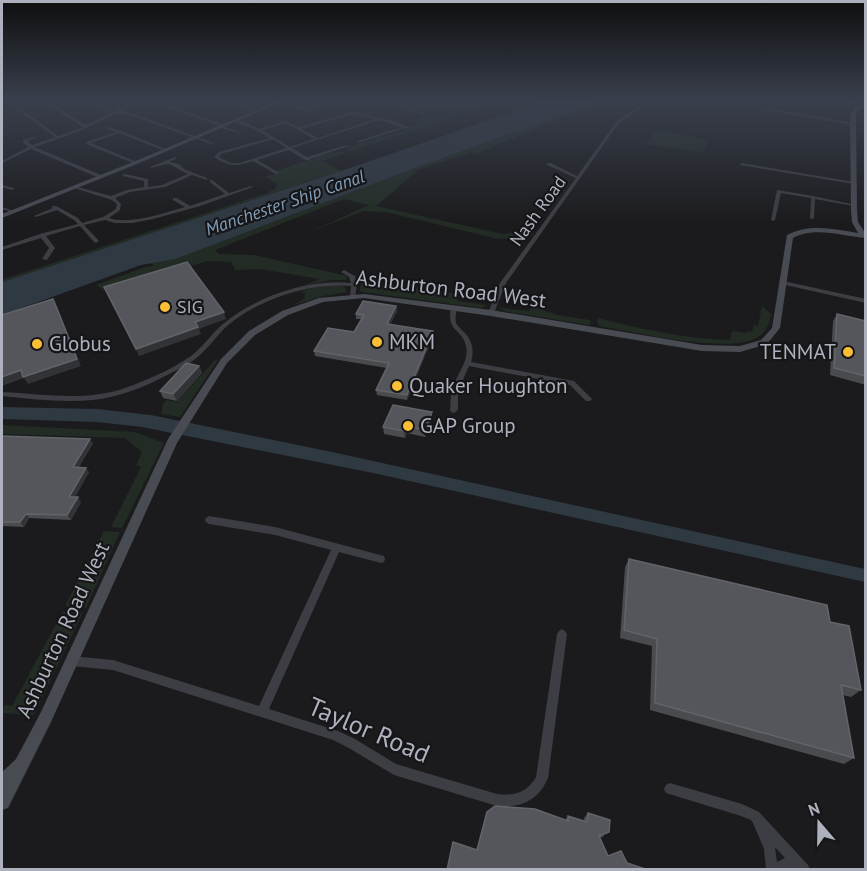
<svg xmlns="http://www.w3.org/2000/svg" width="867" height="871" font-family="'PT Sans',sans-serif">
  <style>
    .green { fill: #222c24 }
    .water { fill: #2f3942 }
    .lines { fill: none; stroke-linecap: round; stroke-linejoin: round }
    .street { fill: #3d3e44; fill-rule: evenodd }
    .secondary { fill: #494b53; fill-rule: evenodd }
    .wall { fill: #494b4f }
    .shaded-wall { fill: #323336 }
    .building { fill: #54565b; stroke: #62646a; stroke-width: 1.5 }
    .poi-dot { fill: #fbbf35; stroke: #161618; stroke-width: 2 }
    .labels { text-anchor: middle; stroke-width: 4.5; stroke-linejoin: round; paint-order: stroke }
    .far-water-label { font-size: 18px; font-style: italic; fill: #839eb9; stroke: #161618 }
    .far-street-label { font-size: 18px; fill: #adb1bd; stroke: #161618 }
    .far-poi-label { font-size: 18px; fill: #adb1bd; stroke: #161618; text-anchor: start }
    .street-label { font-size: 21px; fill: #adb1bd; stroke: #161618 }
    .poi-label { font-size: 21px; fill: #adb1bd; stroke: #161618; text-anchor: start }
    .near-street-label { font-size: 26px; fill: #adb1bd; stroke: #161618 }
  </style>
  <rect width="100%" height="100%" fill="#1b1b1d"/>
  <path class="green" d="M398 101H451L485 107 322 161 341 171 2 282V280L7 278 267 193 275 189 277 184 266 177 248 181 278 173 276 171 305 161 309 163C315 153 337 152 348 151L346 148 411 128 409 127 421 123 417 120 427 112 393 103Z
    M602 101H616L533 129 535 130 475 154 471 152 418 170 376 206 502 234 526 231 529 229 534 233 530 237 498 239 386 212 363 211 305 234 369 205 344 199 215 250 219 254 254 255 343 275 347 277 346 280H331L302 286 320 279 259 269 235 270 231 262 207 261 108 292 96 285 145 267 153 266 151 262 176 259 415 168Z
    M657 130 708 140 703 153 646 144Z
    M361 280 459 294 457 301 487 305 482 308 362 292 360 291Z
    M338 285 345 287 347 292 323 296 294 305 305 298 304 296 306 293 300 292 285 296 316 287Z
    M532 306 557 315 590 320 591 323 589 325 504 311 499 308 529 311Z
    M762 306 771 314C769 324 767 331 758 337 729 355 635 332 599 326L597 321 598 318C640 329 686 339 730 340L732 331 747 333 748 331 752 332 754 325 758 326Z
    M215 360H218L180 417 161 414 163 404 166 400 177 402Z
    M2 425 135 432 164 443 122 528 111 527 141 467 136 465 142 452 125 438 2 434Z
    M104 531 120 532 86 608 65 606Z
    M63 611 83 612 34 715 2 713 5 705 12 706Z"/>
  <path class="water" d="M534 101H602L415 168 176 259 141 265 2 315V282L341 171 510 113 516 108Z
    M2 407 97 409 151 415 332 452 865 569V582L373 473 142 427 97 422 2 419Z"/>
  <g class="lines">
    <path class="street" d="M88 101H93L113 112 135 101H140L120 111 134 114 214 143 211 144 132 116 117 113 80 131 35 147 103 176V178H99L31 149 2 163V161L28 147 23 142V140L36 136V138L27 141 32 145 55 137 19 111V109H21L58 136 83 127 47 104V102H49L86 125 110 113Z
      M148 101H154L225 125V127L240 132 238 133 221 128V126Z
      M220 101H226L259 112 256 113Z
      M375 101H381L425 113 423 114Z
      M277 103 308 109 327 104 329 105 305 112 304 110 276 105Z
      M640 106 643 107 619 123 506 283 494 313 491 315 489 314 488 313 500 283 576 178 547 165V163H551L577 176 617 121Z
      M766 108 853 123 855 124 853 125 765 110Z
      M353 112 394 121 410 128 408 129 405 128 358 143V141L402 127 379 120 292 148 307 157 346 145 349 146 310 159 311 161 305 160 289 150 257 160 278 172V174H276L253 161C236 167 229 167 214 157L219 152 270 138 254 129 234 122V120L247 123 259 129 286 121 298 127ZM353 114 375 119 318 138 301 129ZM286 123 314 139 290 147 262 130ZM273 139 286 148 240 163H231L219 157 221 154Z
      M105 126 121 131 168 150 165 151 119 133 91 143 137 162V164H135L86 144V142L116 132 105 128Z
      M175 157H176V159L169 162 179 164 184 169 207 178V180L192 175 165 187 130 192 115 198 121 204 120 210 109 218C131 225 164 213 185 207L173 200V198H177L190 206 225 194 210 182V180H212L229 193 251 186 253 187 200 206 153 219 132 223H115L105 220 84 225 99 241 96 243 94 242 80 226 46 236 55 248 47 260 42 259 49 248 41 238 2 250V247L40 234 78 224 74 220 57 210 36 217 34 216 53 208 52 207V206H56L78 218 82 223 103 217 116 209 117 204 112 200 74 188V186L111 196 127 190 144 187V181L123 176V174H125L148 179V187L162 185 188 174C169 166 175 160 152 168L150 167Z
      M742 163 854 182 856 183 854 184 740 165V164Z
      M2 185 14 188V189L12 190 2 187Z
      M777 190 813 196 856 205 854 206 815 199 814 218 812 219 810 218 811 198 781 193 775 220 773 221 771 220Z
      M2 207 14 211 12 212 2 209Z
      M344 270 355 276 357 285 355 297 353 298 350 296 351 286C310 282 259 299 227 326 218 334 211 345 202 353 193 362 182 368 171 373 147 386 121 397 93 400 63 403 32 399 2 396V392C43 394 85 402 125 388 147 380 171 370 191 356 203 347 211 334 223 324 255 297 309 278 351 283L349 277 341 272Z
      M783 281 866 299V303L781 284 780 283Z
      M454 306 457 308C456 313 455 318 456 323 458 327 462 330 466 334 473 343 474 351 471 362L574 381 592 399 590 401H586L570 385 469 366 458 391V410L454 413 451 412 450 410C451 404 450 397 452 391 455 375 470 362 466 346 462 328 446 332 451 308Z
      M209 516 275 527 384 556 385 559 384 562 381 563 339 552 269 709 338 731 355 739 396 764 497 794C514 796 527 793 536 777L557 634 559 631 562 629 565 631 567 634 548 778C538 801 521 808 497 806L394 775 347 747 333 740 113 670 72 666 68 665 67 661 68 657 72 656 113 660 259 706 331 550 275 535 209 524 206 522 205 520 206 518Z
      M670 783 742 804 759 812 808 865 810 870H766L764 849 753 823 751 820 741 816 666 793 664 789 666 785ZM775 847 785 858 777 862Z"/>
    <path class="secondary" d="M278 101H284L137 164 2 218V214L133 162Z
      M866 104V107L859 109 856 115 857 211 858 222 866 234V238C842 236 815 226 793 238L780 328 767 344 740 352 702 351 491 316 364 298 323 302 288 315 255 335 227 363 177 443 51 722 8 808 2 810V772L16 759 41 712 168 439 221 359 249 331 282 311 319 298 364 294 491 310 702 345 740 346 761 340 772 328 787 235C810 223 834 229 858 233L852 222 851 211 850 115 855 107Z"/>
  </g>
  <path class="wall" d="M843 101H855L851 104 842 102Z
    M396 306 397 311 390 324 433 336 407 400 377 395 376 390 387 368 315 356 314 351 354 332 361 319H356V314Z
    M837 314 866 321V385L830 375 833 321Z
    M199 366 202 373 177 401 163 398 160 391Z
    M432 419 425 437 407 433 405 438 384 434 383 427Z
    M2 436 93 443 79 467 89 472 75 497 81 502 71 520 29 518 24 527 2 526Z
    M629 559 830 622 861 690 851 697 843 695 854 758 844 764 650 710 652 646 620 638 625 567Z
    M588 813 604 836 600 838 608 856 627 863 476 850 565 820 568 816 584 821V818Z"/>
  <path class="shaded-wall" d="M53 299 57 306 81 366 28 384 24 378 2 386V377L21 370Z
    M396 306 397 311 388 329 387 324Z
    M224 312 226 319 199 329 201 334 139 356 136 349 195 322Z
    M433 331V336L407 400V395Z
    M199 366 202 373 177 401 173 394Z
    M432 412V419L425 437V430Z
    M407 426V433L405 438 404 431Z
    M90 439 93 443 76 472 73 467Z
    M86 468 89 472 73 501 69 497Z
    M78 497 81 502 71 520 67 515Z
    M26 514 29 518 24 527 20 522Z"/>
  <path class="building" d="M187 262 224 312 195 322 198 327 136 349 104 287Z
    M53 299 77 359 23 377 21 370 2 377V315Z
    M363 301 396 306 387 324 433 331 407 395 376 390 389 363 314 351 328 328 354 332 364 315 356 314Z
    M837 314 866 321V376L834 368Z
    M186 363 199 366 173 394 160 391Z
    M393 405 432 412 425 430 407 426 404 431 383 427Z
    M2 436 90 439 73 467 86 468 69 497H78L67 515 26 514 20 522H2Z
    M629 559 827 605 830 622 849 626 861 690 841 685 854 758 655 703 657 639 624 630Z
    M495 806 535 809 568 821V816L587 822 588 813 610 820 609 832 599 836 608 856 621 851 627 863 648 870H447L453 842 477 850 487 812Z"/>
  <linearGradient id="sky" x2="0" y2="1"><stop stop-color="#0f0f10"/><stop offset="0.45" stop-color="#393f4c"/><stop offset="1" stop-color="#393f4c" stop-opacity="0"/></linearGradient>
  <rect width="867" height="223" fill="url(#sky)"/>
  <g class="poi-dot">
    <circle cx="165" cy="307" r="6"/>
    <circle cx="377" cy="342" r="6"/>
    <circle cx="37" cy="344" r="6"/>
    <circle cx="848" cy="352" r="6"/>
    <circle cx="397" cy="386" r="6"/>
    <circle cx="408" cy="426" r="6"/>
  </g>
  <g class="labels">
    <g class="far-water-label">
      <text transform="translate(285 203) rotate(-19)" y="6">Manchester Ship Canal</text>
    </g>
    <g class="far-street-label">
      <text transform="translate(538 211) rotate(-54)" y="6">Nash Road</text>
    </g>
    <g class="far-poi-label">
      <text x="177" y="313">SIG</text>
    </g>
    <g class="street-label">
      <text transform="translate(451 289) rotate(7)" y="7">Ashburton Road West</text>
      <text transform="translate(63 630) rotate(-65)" y="7">Ashburton Road West</text>
    </g>
    <g class="poi-label">
      <text x="389" y="349">MKM</text>
      <text x="49" y="351">Globus</text>
      <text x="836" y="359" text-anchor="end">TENMAT</text>
      <text x="409" y="393">Quaker Houghton</text>
      <text x="420" y="433">GAP Group</text>
    </g>
    <g class="near-street-label">
      <text transform="translate(369 730) rotate(23)" y="9">Taylor Road</text>
    </g>
  </g>
  <rect width="867" height="871" fill="none" stroke="#adb1bd" stroke-width="6"/>
  <g transform="translate(819 823) rotate(340)" stroke="#161618" stroke-width="4.5" paint-order="stroke">
  <path d="M0-4.5L10 22L0 15L-10 22Z" fill="#adb1bd"/>
  <text y="-9" font-size="16" font-weight="bold" text-anchor="middle" fill="#adb1bd">N</text>
  </g>
</svg>
